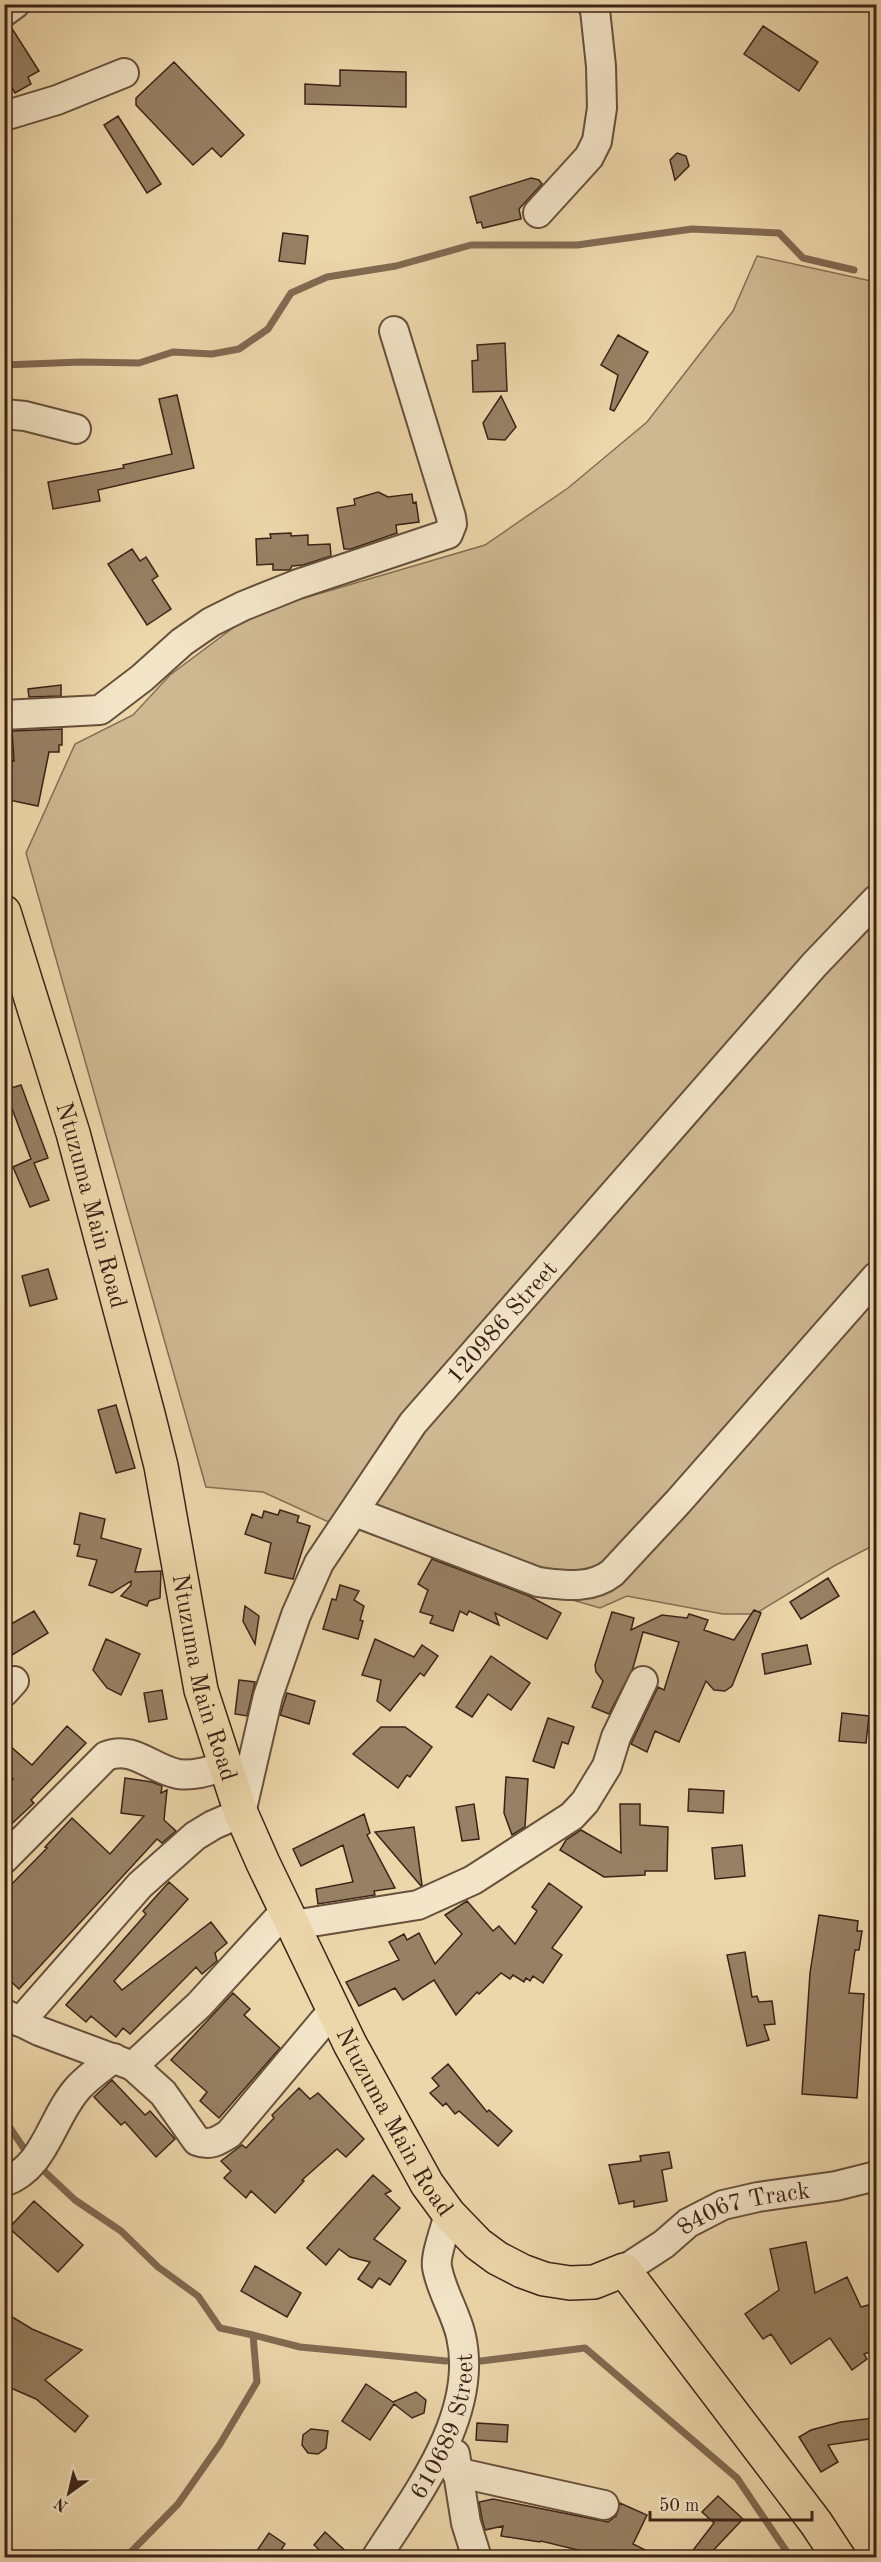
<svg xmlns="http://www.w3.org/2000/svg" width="881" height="2562" font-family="'Old Standard TT',serif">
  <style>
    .green { fill: #ceb891; stroke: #846e54; stroke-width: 1.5 }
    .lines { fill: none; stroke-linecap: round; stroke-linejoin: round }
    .stream { stroke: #816a52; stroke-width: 7 }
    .building { fill: #978164; stroke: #3b2318; stroke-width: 1.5 }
    .minor-casing { stroke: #67503c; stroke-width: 32 }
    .major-casing { stroke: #3b2318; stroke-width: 36 }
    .minor { stroke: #f3e5c8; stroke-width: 28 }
    .major { stroke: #ecd7aa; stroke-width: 33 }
    .labels { text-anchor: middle; stroke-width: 4.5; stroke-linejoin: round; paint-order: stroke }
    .street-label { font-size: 24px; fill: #3b2318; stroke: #f3e5c8 }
  </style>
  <rect width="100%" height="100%" fill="#ecd7aa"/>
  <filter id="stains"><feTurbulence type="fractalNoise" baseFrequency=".00333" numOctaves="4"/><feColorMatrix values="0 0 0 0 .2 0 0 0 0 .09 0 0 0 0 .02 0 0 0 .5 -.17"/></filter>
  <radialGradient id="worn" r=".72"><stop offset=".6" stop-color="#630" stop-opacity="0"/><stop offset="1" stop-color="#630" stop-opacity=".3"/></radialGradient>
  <path class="green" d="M757 256 876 282V1544L834 1566 755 1614H723L627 1596 600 1608 517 1584 393 1535 333 1524 263 1492 206 1487 26 853 75 744 133 715 170 675 253 613 485 545 568 488 647 422 733 311Z"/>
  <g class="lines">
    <path class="stream" d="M4 365 81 362 139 363 173 352 212 354 239 349 268 329 291 293 327 277 396 266 471 245H577L692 229 779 233 803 258 854 270
      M4 2119 27 2153
      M43 2170 75 2200 121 2231 158 2267 198 2296 220 2328 253 2335 257 2382 220 2444 178 2504 125 2558
      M253 2335 300 2347 446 2361
      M481 2361 585 2348 737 2478 791 2558"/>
  </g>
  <path class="building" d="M763 26 818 62 799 91 744 54Z
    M11 27 39 71 28 77 31 84 15 93 4 74V28Z
    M174 62 244 135 221 157 212 148 193 165 136 105V98Z
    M340 70 406 72V107L305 104V84L340 86Z
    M118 116 161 184 147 193 104 125Z
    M677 153 686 156 689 166 675 180 670 160Z
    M531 178 539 180 542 184 519 209 521 219 483 228 481 222 477 223 470 197Z
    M283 233 308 236 305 264 279 261Z
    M618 335 648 352 614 411 610 409 618 375 601 365Z
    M505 343 507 391 473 392 472 361 478 360 477 345Z
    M177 395 194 468 98 490 100 501 53 509 48 482 124 468 123 465 172 454 159 399Z
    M501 396 516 427 505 440 488 439 483 423Z
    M378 492 388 497 412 494 413 503 416 502 419 522 396 525 397 533 351 549H344L337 508 355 505 354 499Z
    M291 533V536L308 535V545L330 544 331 556 303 565 292 566 290 570H273V564L257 565 256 539 271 538 270 534Z
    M132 549 140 561 146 557 158 576 152 580 171 609 147 625 108 564Z
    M61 685V696L29 697 28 689Z
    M62 729V745H59V752H49L38 806 4 799V759L14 761 12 731Z
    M21 1085 48 1158 34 1163 49 1200 30 1207 13 1167 31 1159 5 1090Z
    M48 1269 57 1299 30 1306 22 1276Z
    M116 1405 135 1468 116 1473 98 1410Z
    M280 1510 299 1516 297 1522 310 1526 293 1579 265 1573 271 1543 245 1534 252 1514 262 1518 264 1511 278 1515Z
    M80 1513 105 1519 101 1538 141 1549 135 1572 161 1571 160 1598 149 1601 147 1606 121 1596 131 1585V1581L112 1593 89 1585 97 1560 77 1556 80 1545 74 1544Z
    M432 1559 529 1596 561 1613 547 1639 495 1613 499 1625 469 1611 467 1615 460 1611 453 1631 430 1623 433 1616 420 1612 428 1590 418 1584Z
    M828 1578 839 1596 801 1619 790 1602Z
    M340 1585 359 1591 354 1600 364 1606 360 1620 363 1621 358 1639 323 1629 332 1599 336 1600Z
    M245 1606 259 1616 255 1644 243 1621Z
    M754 1610 761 1613 732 1686 725 1691 714 1690 706 1681 679 1742 655 1731 647 1752 631 1744 658 1687 664 1690 679 1642 643 1632 633 1668 609 1714 592 1707 603 1681 596 1672 595 1665 612 1612 634 1618 631 1630 662 1615 687 1618 689 1614 708 1620 704 1630 734 1640Z
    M34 1611 48 1633 4 1660V1628Z
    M106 1639 140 1654 121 1695 107 1688 93 1670Z
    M375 1639 414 1657 422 1645 438 1656 424 1676 420 1673 390 1711 377 1701 381 1680 362 1675Z
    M807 1645 811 1664 765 1674 762 1654Z
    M491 1656 530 1683 511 1710 488 1694 472 1717 456 1707Z
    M239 1680 255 1682 247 1716 235 1714Z
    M162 1690 167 1719 149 1722 144 1693Z
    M287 1693 315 1701 309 1724 280 1715Z
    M842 1713 869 1716 866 1743 839 1741Z
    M548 1718 574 1727 568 1744 562 1742 554 1768 533 1761Z
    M67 1726 86 1743 31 1800 34 1803 4 1831V1788L13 1779 4 1772V1741L32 1765Z
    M381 1727H405L432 1747 410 1777 407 1775 398 1788 353 1754Z
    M506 1777 528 1779 525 1827 512 1835 504 1813Z
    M125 1778 152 1782 162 1786 161 1793 167 1790 164 1820 176 1831 162 1843 157 1839 19 1989 4 1975V1892L47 1848 45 1847 72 1818 110 1854 144 1816 121 1813Z
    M689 1789 724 1791 723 1813 688 1811Z
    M474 1804 479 1839 462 1841 456 1807Z
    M620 1804H640V1825L668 1827 667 1871H645V1875L604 1877 560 1850 566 1840 581 1830 621 1853Z
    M364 1814 370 1833 367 1835 395 1888 374 1891 375 1895 318 1904 316 1889 353 1882 343 1845 301 1866 293 1849Z
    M414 1827 422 1885 421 1886 375 1832Z
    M742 1845 745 1876 715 1879 712 1848Z
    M169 1882 188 1899 114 1981 122 1990 211 1922 227 1943 215 1953 217 1961 202 1974 196 1967 130 2034 123 2028 116 2037 91 2016 86 2022 66 2005 146 1914 143 1911Z
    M549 1883 582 1907 552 1948 562 1955 543 1983 533 1976 530 1981 526 1978 524 1982 513 1975 510 1979 501 1973 479 1994 477 1992 456 2015 434 1980 403 2000 395 1988 359 2006 346 1982 399 1960 389 1942 404 1934 407 1940 419 1933 435 1964 462 1934 445 1915 467 1901 493 1931 499 1926 515 1944 537 1911 532 1907Z
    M819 1915 858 1921 857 1931H862L859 1950H855L849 1993 864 1994 857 2098 802 2094 810 1973Z
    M745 1952 752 1997 757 1996 759 2002 772 2001 775 2024 764 2025 769 2040 747 2046 727 1955Z
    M233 1993 250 2009 244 2015 280 2048 219 2118 200 2101 207 2092 171 2060Z
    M448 2064 487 2112 489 2110 512 2131 498 2146 459 2111 455 2114 446 2103 443 2106 430 2093 439 2086 432 2078Z
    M112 2080 145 2115 150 2111 175 2139 156 2157 125 2122 121 2125 94 2097Z
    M299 2088 310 2099 318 2093 364 2139 346 2157 337 2149 302 2180 304 2181 275 2213 251 2191 246 2198 224 2178 231 2171 221 2161 242 2145 246 2148 274 2118 272 2115Z
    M669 2152 672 2168 662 2170 667 2201 634 2207V2201L619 2204 609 2165 641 2161 640 2156Z
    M373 2175 391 2191 385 2194 400 2208 374 2239 406 2261 390 2285 379 2278 372 2288 358 2279 370 2262 350 2257 339 2249 326 2265 307 2248Z
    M34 2201 83 2245 58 2272 9 2228Z
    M806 2242 815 2293 847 2277 861 2307 872 2304 876 2326V2350L864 2354 867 2359 852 2370 830 2338 791 2364 771 2334 763 2339 745 2314 779 2290 770 2249Z
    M255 2266 301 2293 287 2317 241 2291Z
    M4 2312 32 2329 82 2350 45 2380 88 2416 75 2432 36 2399 4 2385Z
    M366 2384 393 2402 416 2392 426 2400 424 2413 412 2418 394 2404 370 2440 342 2421Z
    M874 2418 876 2438 828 2445 838 2462 821 2472 799 2437 811 2430 841 2422Z
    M477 2423 508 2425 507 2442 476 2440Z
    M311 2429 328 2431 326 2448 318 2454 308 2453 302 2445 303 2435Z
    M718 2496 743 2519 706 2558H687L714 2523 702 2512Z
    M493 2499 608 2522 616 2516 620 2503 647 2515 633 2544 661 2558H611L541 2541 540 2542 501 2536 503 2526 485 2530 482 2519 479 2502Z
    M325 2532 353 2558H328L314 2545Z
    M269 2533 285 2544 276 2558H252Z"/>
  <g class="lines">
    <g class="minor-casing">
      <g id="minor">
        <path d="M4 12 15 4"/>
        <path d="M4 116 57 100 124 73"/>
        <path d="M538 213 589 157 597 141 602 108 601 66 595 10 592 4"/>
        <path d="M4 414 25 416 76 429"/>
        <path d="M4 715 100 710 142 678 182 642 211 622 243 606 298 584 448 534 452 524 451 517 394 331"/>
        <path d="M355 1512 538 1582C564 1585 590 1590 612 1573L678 1502 876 1277"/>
        <path d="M4 1692 14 1681"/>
        <path d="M4 1859 106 1756C133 1745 152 1769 178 1774 195 1776 209 1771 225 1766"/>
        <path d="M293 1925 418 1905 473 1880 572 1816 585 1802 607 1766 616 1737 643 1681"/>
        <path d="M5 2014 39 2031 133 2066 163 2093 197 2141C210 2146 218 2141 229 2134L334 2009"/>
        <path id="s1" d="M20 2022 140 1885 195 1836 213 1825 241 1813 268 1696 296 1615 319 1563 413 1423 814 965 876 900"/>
        <path d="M133 2066 199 2005 286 1910"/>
        <path d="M4 2182C46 2167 51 2118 78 2088 88 2077 102 2067 114 2058"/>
        <path id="s2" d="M624 2270 664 2244 688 2223 723 2205 758 2197 836 2186 876 2176"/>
        <path d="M455 2454 466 2523 477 2558"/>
        <path d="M456 2472 604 2505"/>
        <path id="s3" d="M376 2558C416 2495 479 2415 461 2336 456 2313 441 2291 437 2267 435 2255 446 2227 449 2214"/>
      </g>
    </g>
    <g class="major-casing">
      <g id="major">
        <path id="s4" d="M4 912 73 1133 148 1414 161 1466 201 1690 241 1813 263 1863 350 2044 427 2184 449 2214 478 2244 497 2258 522 2271 544 2279 570 2283 594 2282 624 2270 816 2523 839 2558"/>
      </g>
    </g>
    <use href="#minor" class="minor"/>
    <use href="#major" class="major"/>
  </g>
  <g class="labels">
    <g class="street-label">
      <text dy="8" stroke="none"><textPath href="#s4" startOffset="306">Ntuzuma Main Road</textPath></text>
      <text dy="8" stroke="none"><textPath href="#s1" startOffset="873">120986 Street</textPath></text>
      <text dy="8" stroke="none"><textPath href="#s4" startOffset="792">Ntuzuma Main Road</textPath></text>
      <text dy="8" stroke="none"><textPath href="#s4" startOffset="1278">Ntuzuma Main Road</textPath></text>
      <text dy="8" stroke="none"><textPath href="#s2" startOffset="138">84067 Track</textPath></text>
      <text dy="8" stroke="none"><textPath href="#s3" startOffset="150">610689 Street</textPath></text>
    </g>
  </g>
  <rect width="881" height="2562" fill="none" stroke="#ecd7aa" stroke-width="24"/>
  <rect x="6" y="6" width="869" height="2550" fill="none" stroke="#3b2318" stroke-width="3"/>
  <rect x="12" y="12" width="857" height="2538" fill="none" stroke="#3b2318" stroke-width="1.5"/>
  <g transform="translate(69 2493) rotate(214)" stroke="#f3e5c8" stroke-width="4.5" paint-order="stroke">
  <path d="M0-4.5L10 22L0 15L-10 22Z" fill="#3b2318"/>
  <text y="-9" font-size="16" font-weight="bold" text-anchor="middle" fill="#3b2318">N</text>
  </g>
  <path d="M650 2511v9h162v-9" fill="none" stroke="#3b2318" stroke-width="3"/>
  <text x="659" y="2511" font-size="18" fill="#3b2318" stroke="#f3e5c8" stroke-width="4.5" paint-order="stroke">50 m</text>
  <rect width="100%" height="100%" filter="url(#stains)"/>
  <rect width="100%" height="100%" fill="url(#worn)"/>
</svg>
